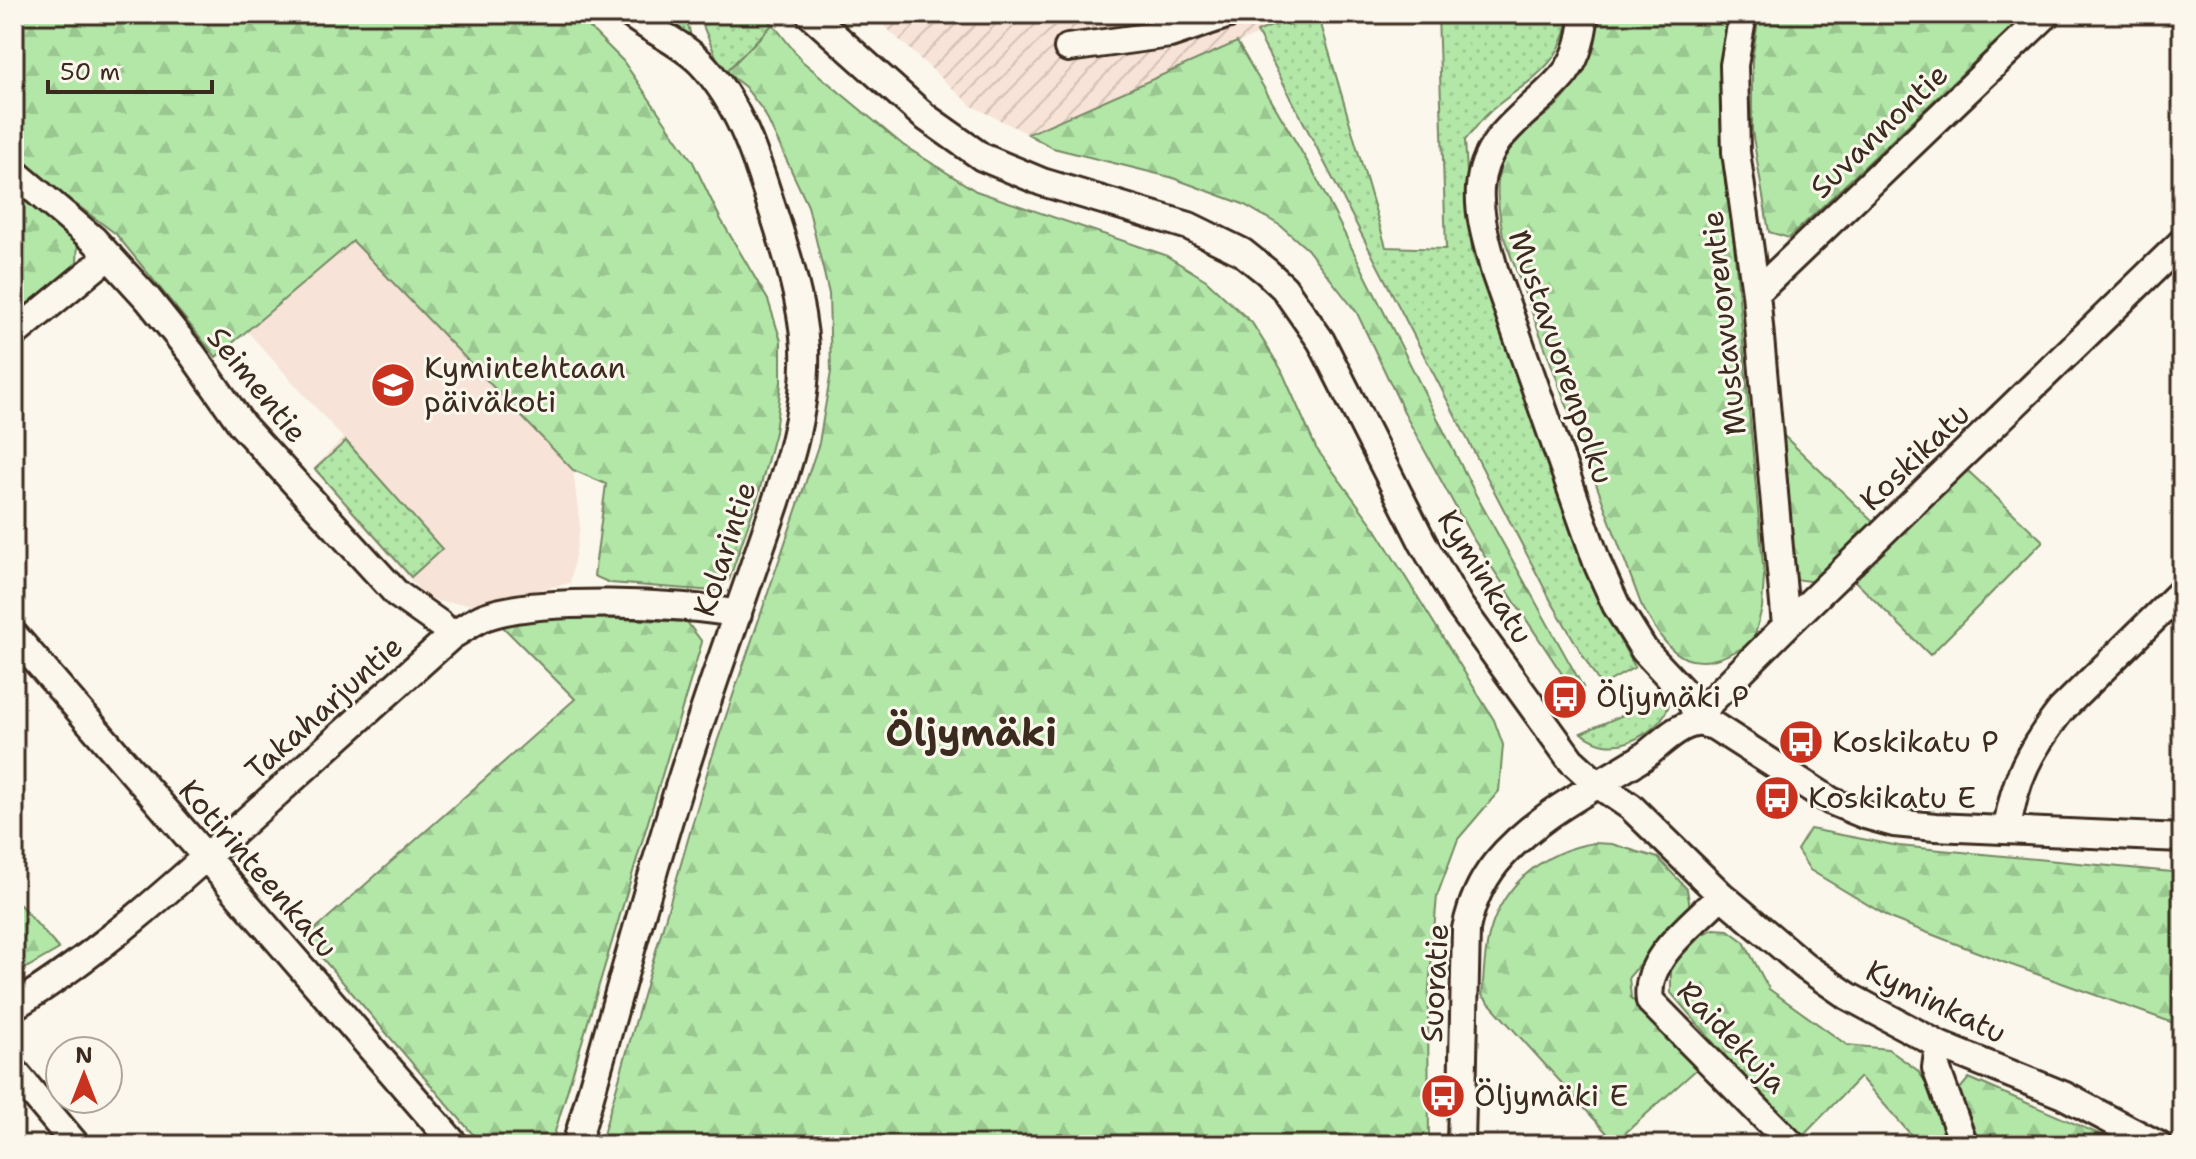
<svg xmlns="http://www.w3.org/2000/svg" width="2196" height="1159" font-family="'Shantell Sans',sans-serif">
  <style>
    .built { fill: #f7e3d7 }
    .industrial { fill: url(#industrial-furrows) }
    .grass { fill: url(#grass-dots); stroke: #768863; stroke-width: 2 }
    .forest { fill: url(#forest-firs); stroke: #768863; stroke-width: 2 }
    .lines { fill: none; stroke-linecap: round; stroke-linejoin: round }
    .minor-casing { stroke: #3b2a1e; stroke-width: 32 }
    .minor { stroke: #fbf7ec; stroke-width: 26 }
    .labels { text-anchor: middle; stroke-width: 6; stroke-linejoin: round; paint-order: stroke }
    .street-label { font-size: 30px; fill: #3b2a1e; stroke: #fbf7ec }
    .poi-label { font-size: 30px; fill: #3b2a1e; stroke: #fbf7ec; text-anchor: start }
    .district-label { font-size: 38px; font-weight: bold; fill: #3b2a1e; stroke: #fbf7ec }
  </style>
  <defs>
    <pattern id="industrial-furrows" width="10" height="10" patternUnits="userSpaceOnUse" patternTransform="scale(2)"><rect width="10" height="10" fill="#f7e3d7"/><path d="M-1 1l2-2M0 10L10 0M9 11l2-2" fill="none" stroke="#d5c3b8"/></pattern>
    <pattern id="grass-dots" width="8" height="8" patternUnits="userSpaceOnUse" patternTransform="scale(2)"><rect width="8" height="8" fill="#b2e7a8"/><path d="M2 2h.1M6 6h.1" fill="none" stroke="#9ac690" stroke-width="1.8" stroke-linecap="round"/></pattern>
    <pattern id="forest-firs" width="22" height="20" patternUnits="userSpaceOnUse" patternTransform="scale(2)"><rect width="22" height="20" fill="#b2e7a8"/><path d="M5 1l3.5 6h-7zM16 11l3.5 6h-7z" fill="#9ac690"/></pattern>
  </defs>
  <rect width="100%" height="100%" fill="#fbf7ec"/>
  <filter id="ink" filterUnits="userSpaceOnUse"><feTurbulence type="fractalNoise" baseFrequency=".0125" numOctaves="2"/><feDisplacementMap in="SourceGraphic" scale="16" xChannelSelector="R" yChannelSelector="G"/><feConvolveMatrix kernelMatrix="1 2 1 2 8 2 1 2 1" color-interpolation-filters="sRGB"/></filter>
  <g filter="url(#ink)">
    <path class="built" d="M353 241 573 470 580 527 570 583 472 604 441 602 425 596 313 469 343 438 247 331Z"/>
    <path class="industrial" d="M871 14H1305L1028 134 972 106Z"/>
    <path class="grass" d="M650 14H681L689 28 692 42Z
      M698 14H762L773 24 726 72 717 59Z
      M1301 14H1318L1386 247 1446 249 1438 14H1569C1563 66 1530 79 1494 108 1483 117 1474 130 1465 140L1472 252 1599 603 1635 667 1601 686 1551 601 1257 32Z
      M346 441 442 549 411 577 315 469Z
      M1665 697 1669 705C1661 728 1630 748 1605 744 1596 743 1589 738 1581 733Z"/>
    <path class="forest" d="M14 14H576L623 61 693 162 720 218 768 300 781 341V384L775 432 758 496 729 580 714 591 610 583 594 576 606 484 573 470 353 241 216 357 116 234 14 158Z
      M1597 14H1732L1720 88 1764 576 1762 608 1753 642C1692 678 1672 662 1641 604L1503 235C1500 216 1495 193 1499 173 1505 138 1541 123 1563 99 1585 75 1593 45 1597 14Z
      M1759 14H2025L1789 238 1769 232 1752 131V60Z
      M773 24 802 61 903 145 976 191 1165 255 1206 280 1252 323 1281 369 1316 448 1375 528 1494 720 1503 745 1499 791 1458 839 1437 896 1428 1001 1429 1145H600L710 763 819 443 831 372 829 294 808 206 764 112 745 87 726 72Z
      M1237 42 1314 173 1476 495 1583 687 1570 686 1472 537 1408 420 1357 313 1307 249 1281 226 1243 204 1170 177 1053 148 1028 134Z
      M14 191 78 239 77 263 14 316Z
      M1783 435 1875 523 1815 582 1795 579Z
      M1967 470 2043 541 1930 655 1854 580Z
      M522 615 687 622 702 642 551 1145H482L305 938 575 699 497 621Z
      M1810 829 1899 846 2182 873V1026L2003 962 1892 919 1810 870 1797 850Z
      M1594 843 1612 844 1658 858 1687 889 1690 908 1629 977 1631 998 1697 1069 1615 1142 1482 995C1484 974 1484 951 1490 932 1504 882 1545 851 1594 843Z
      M14 898 59 949 14 975Z
      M1714 929 1728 930 1744 942 1769 989 1847 1045 1888 1049 1917 1070 1925 1081 1952 1145H1920L1860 1077 1798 1141 1671 993V967L1702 934Z
      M1969 1078 2099 1134 2106 1145H1978L1959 1090Z"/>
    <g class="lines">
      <g class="minor-casing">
        <path id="minor" d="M810 14 924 116 982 157 1042 182 1189 226 1242 252 1267 272 1284 288 1321 341 1423 543 1459 605 1571 760 1596 783 1631 807 1721 895 1806 967 1848 996 1939 1045 2063 1095 2158 1145
          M1585 14C1582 35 1579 54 1566 72 1536 111 1484 131 1480 188 1478 217 1488 245 1495 273L1598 565 1616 605 1644 650 1691 700 1698 722
          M1743 14 1734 65 1736 152 1756 293 1786 626
          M1068 48 1170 34 1229 14
          M14 172 94 240 148 299 192 354 242 425 397 594 441 625 451 636
          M1756 293 2047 14
          M14 334 109 256
          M14 635 455 1145
          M1698 722 1710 702 1786 626 2182 242
          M2007 830C2014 779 2030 750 2061 710L2182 591
          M1721 895C1694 924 1643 958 1650 1001L1792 1145
          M14 1006C99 954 174 886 247 820 315 758 383 697 451 636 462 630 472 622 484 617 537 597 681 602 738 614
          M1939 1045 1936 1068 1964 1145
          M14 1071 76 1145
          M576 1145C611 1025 642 904 680 784 704 708 731 632 757 557 780 490 808 419 805 348 802 299 786 251 771 205 755 154 738 102 701 63 682 43 652 31 630 14
          M1461 1145 1466 929C1471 905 1480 883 1496 863 1535 816 1589 791 1640 759 1657 748 1675 726 1696 723 1702 722 1708 725 1714 726L1831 801 1865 815 1894 823 1935 827 2182 838"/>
      </g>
      <use href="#minor" class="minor"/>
    </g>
  </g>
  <defs>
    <g id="school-disc" transform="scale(2.3)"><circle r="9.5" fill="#c8321e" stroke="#fbf7ec"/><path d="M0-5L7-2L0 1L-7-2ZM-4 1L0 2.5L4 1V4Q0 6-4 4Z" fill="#fff"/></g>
    <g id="bus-disc" transform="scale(2.3)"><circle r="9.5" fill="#c8321e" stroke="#fbf7ec"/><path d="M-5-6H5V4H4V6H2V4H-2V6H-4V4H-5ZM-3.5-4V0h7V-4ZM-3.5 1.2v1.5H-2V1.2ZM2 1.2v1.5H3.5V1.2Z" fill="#fff"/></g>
  </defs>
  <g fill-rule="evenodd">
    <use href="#school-disc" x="393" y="385"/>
    <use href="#bus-disc" x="1565" y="697"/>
    <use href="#bus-disc" x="1801" y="742"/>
    <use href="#bus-disc" x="1777" y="798"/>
    <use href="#bus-disc" x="1443" y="1096"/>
  </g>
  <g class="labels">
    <g class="street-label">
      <text transform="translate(1879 131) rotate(-44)" y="10">Suvannontie</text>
      <text transform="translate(1724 323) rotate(-96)" y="10">Mustavuorentie</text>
      <text transform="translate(1561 357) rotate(71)" y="10">Mustavuorenpolku</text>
      <text transform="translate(257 385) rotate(51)" y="10">Seimentie</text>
      <text transform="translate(1915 457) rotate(-44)" y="10">Koskikatu</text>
      <text transform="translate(725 549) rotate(-72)" y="10">Kolarintie</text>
      <text transform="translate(1485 577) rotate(58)" y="10">Kyminkatu</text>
      <text transform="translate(324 708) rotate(-42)" y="10">Takaharjuntie</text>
      <text transform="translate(258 869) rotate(49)" y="10">Kotirinteenkatu</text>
      <text transform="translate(1435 983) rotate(-87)" y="10">Suoratie</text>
      <text transform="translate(1936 1002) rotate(26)" y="10">Kyminkatu</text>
      <text transform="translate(1732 1037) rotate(46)" y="10">Raidekuja</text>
    </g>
    <g class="poi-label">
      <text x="424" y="378">Kymintehtaan<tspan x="424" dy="34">päiväkoti</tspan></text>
      <text x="1596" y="707">Öljymäki P</text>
      <text x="1832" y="752">Koskikatu P</text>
      <text x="1808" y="808">Koskikatu E</text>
      <text x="1474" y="1106">Öljymäki E</text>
    </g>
    <g class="district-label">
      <text x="971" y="746">Öljymäki</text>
    </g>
  </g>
  <rect width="2196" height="1159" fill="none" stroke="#fbf7ec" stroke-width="48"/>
  <rect x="24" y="24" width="2148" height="1111" fill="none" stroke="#3b2a1e" stroke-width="3" filter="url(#ink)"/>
  <g transform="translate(84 1075)"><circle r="38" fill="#fbf7ec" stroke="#aea59a" stroke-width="2"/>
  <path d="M0-6L14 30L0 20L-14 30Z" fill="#c8321e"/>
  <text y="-12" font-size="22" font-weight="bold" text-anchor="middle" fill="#3b2a1e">N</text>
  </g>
  <path d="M48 80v12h164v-12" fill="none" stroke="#3b2a1e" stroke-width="4"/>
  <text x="60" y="80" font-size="24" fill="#3b2a1e" stroke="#fbf7ec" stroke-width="6" paint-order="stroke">50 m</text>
</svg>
